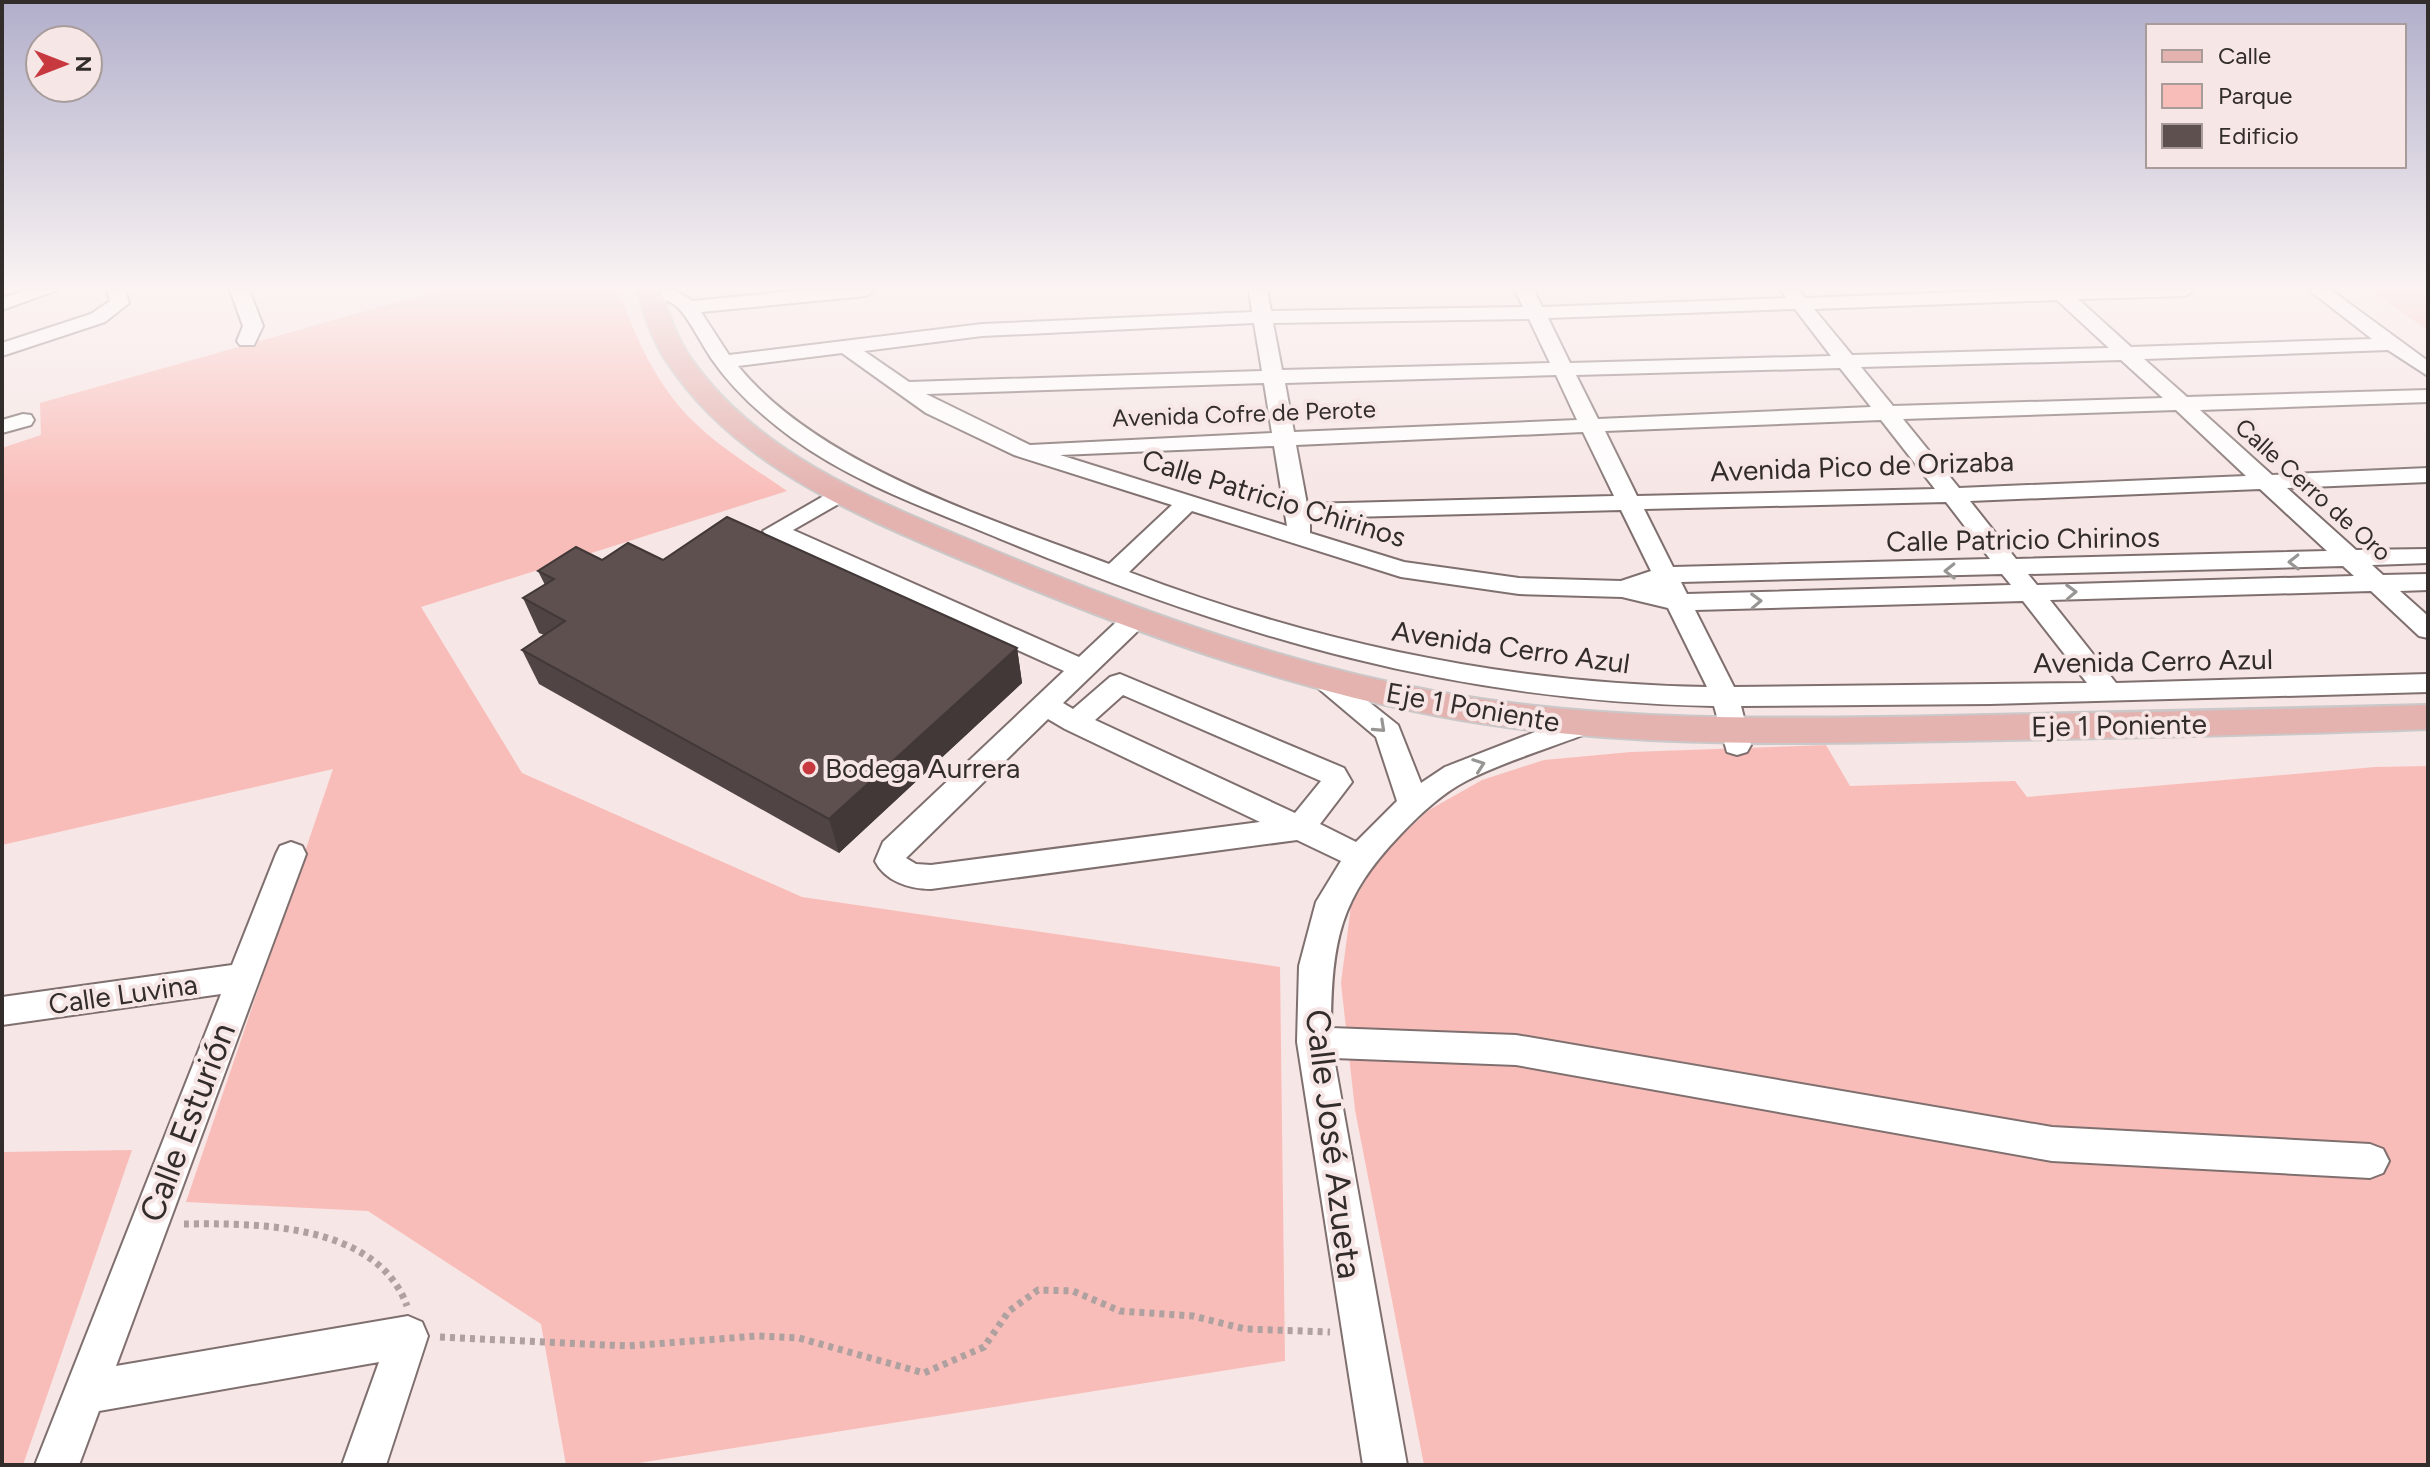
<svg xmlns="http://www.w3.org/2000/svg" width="2430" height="1467" font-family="Figtree,sans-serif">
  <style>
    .green { fill: #f9bdb9 }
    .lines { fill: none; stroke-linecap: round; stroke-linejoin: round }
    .minor-casing { stroke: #7f706f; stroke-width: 4 }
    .major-casing { stroke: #cac8c8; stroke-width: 4 }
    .path { stroke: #aea1a0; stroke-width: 7; stroke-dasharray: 5 5; stroke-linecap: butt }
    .minor { fill: #fff; fill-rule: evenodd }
    .major { fill: #e4b2af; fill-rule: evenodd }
    .wall { fill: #504544 }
    .shaded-wall { fill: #413837 }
    .building { fill: #5d504f; stroke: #413837; stroke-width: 2 }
    .oneway { stroke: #989695 }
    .poi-dot { fill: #c8383f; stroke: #f6e6e5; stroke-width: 3 }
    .labels { text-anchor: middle; stroke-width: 8; stroke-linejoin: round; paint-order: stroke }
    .far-street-label { font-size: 24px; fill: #322c2b; stroke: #f6e6e5 }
    .street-label { font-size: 28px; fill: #322c2b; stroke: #f6e6e5 }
    .poi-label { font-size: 28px; fill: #322c2b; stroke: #f6e6e5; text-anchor: start }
    .near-street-label { font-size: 34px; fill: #322c2b; stroke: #f6e6e5 }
  </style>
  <rect width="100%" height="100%" fill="#f6e6e5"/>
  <path class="green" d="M440 290H619C633 332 651 372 679 406 707 440 751 466 787 491L421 607 522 773 802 897 1280 967 1285 1361 626 1465H566L541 1324 368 1211 186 1202 333 769 2 845V448L41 435 40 403Z
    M2369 290H2428V330Z
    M1826 745 1850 786 2015 781 2027 797 2375 767 2428 766V1465H1424L1355 1110 1341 983 1351 906 1380 855 1429 810 1482 780 1544 760 1631 752Z
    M132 1150 23 1465H2V1152Z"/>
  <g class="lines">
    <g class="minor-casing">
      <path id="minor" d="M27 290H57L2 310V298Z
        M107 290H125L129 303 105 322 2 356V343L91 314 110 301Z
        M230 290H249L263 326 254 345H240L237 341 243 326Z
        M647 290H674L693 301 803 290H875L866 296 701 312 729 355 982 324 1252 312 1249 290H1267L1271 311 1523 307 1515 290H1534L1542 307 1786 298 1781 290H1799L1805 298 2013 290H2194L2185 296 2078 299 2131 347 2372 339 2309 290H2331L2428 361V376L2388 350 2144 359 2187 397 2428 390V402L2200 410 2272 475 2428 468V482L2287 488 2356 550 2428 549V563L2372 565 2383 575 2428 574V590L2400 591 2428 616V638L2419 636 2371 591 2050 600 2116 683 2428 674V692L1990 704 1741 706 1751 745 1747 752 1737 755 1727 752 1714 706C1452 701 1242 638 1003 540 932 510 855 484 792 438 761 415 733 390 711 358 701 343 693 326 682 312 673 299 657 300 647 290ZM2057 300 2109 348 1852 355 1814 309ZM1795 309 1831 356 1570 363 1548 318ZM1529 319 1550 363 1282 370 1273 323ZM1254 323 1262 371 909 382 864 351 982 336ZM842 353 926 413 1014 455 1172 505 1109 564C991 519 819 466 738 366ZM2121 360 2163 398 1893 406 1861 367ZM1840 368 1871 407 1598 419 1576 375ZM1556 375 1577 420 1294 432 1285 383ZM1264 383 1272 433 1030 445 926 394ZM2176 410 2246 476 1959 488 1903 419ZM1881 420 1935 489 1637 496 1605 431ZM1583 432 1614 496 1307 504 1296 445ZM1274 446 1287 526 1060 455ZM2260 489 2327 551 2016 559 1970 501ZM1946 502 1990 559 1673 567 1644 509ZM1621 510 1651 571 1621 581 1519 578 1404 562 1310 533V518ZM1192 511 1401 577 1519 594 1622 597 1668 608 1707 687C1507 684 1315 643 1129 572ZM2343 566 2354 576 2037 585 2028 574ZM2002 574 2011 585 1687 594 1681 582ZM2023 601 2087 683 1734 687 1695 610Z
        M23 414 31 415 34 420 31 425 2 433V420Z
        M841 486 849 488 852 493 849 498 793 530 1079 657 1128 611H1146L1150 617 1146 623 1063 703 1073 709 1110 677 1120 674 1344 768 1352 782 1320 824 1356 842 1397 801 1376 737 1312 683 1308 677 1312 671H1330L1398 725 1421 783 1445 767 1571 718 1581 715 1591 718 1595 725 1591 732C1550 748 1505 761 1466 781 1441 794 1419 815 1400 835 1339 899 1332 941 1331 1028L1516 1035 2052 1127 2370 1144 2383 1149 2389 1161 2383 1173 2370 1178 2052 1161 1516 1065 1334 1058 1407 1465H1363L1297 1042 1299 966 1316 902 1341 861 1297 840 931 889C909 889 885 881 875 861L883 842 1064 671 767 536 763 531ZM1123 695 1321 781 1295 813 1095 720ZM1048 719 1065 729 1260 822 931 865 916 864 906 858Z
        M291 842 302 846 306 854 116 1366 408 1316 422 1322 428 1336 386 1465H342L379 1362 99 1411 79 1465H35L221 994 2 1025V997L232 965 276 854 280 846Z"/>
    </g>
    <g class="major-casing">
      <path id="major" d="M636 290H660C669 314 677 339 692 360 758 454 873 500 976 543 1125 606 1279 663 1438 692 1604 722 1774 719 1942 716 2104 713 2266 710 2428 705V729C2269 735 2111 738 1952 741 1781 744 1608 748 1439 716 1276 686 1121 627 969 563 859 516 735 466 667 362 652 340 645 315 636 290Z"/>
    </g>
    <path class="path" d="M184 1224C256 1223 377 1223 407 1306
      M440 1337 628 1346 757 1336 799 1338 924 1373 984 1347 1009 1311 1038 1290 1073 1291 1120 1311 1193 1316 1245 1329 1330 1332"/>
    <use href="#minor" class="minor"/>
    <use href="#major" class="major"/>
  </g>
  <path class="wall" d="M602 560H663L1017 648 1022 683 839 853 539 684 522 650 544 635 539 633 523 598 545 585 538 571Z"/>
  <path class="shaded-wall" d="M1017 648 1022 683 839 853 829 819Z"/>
  <path class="building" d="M727 517 1017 648 829 819 522 650 565 621 523 598 554 579 538 571 576 547 602 560 628 543 663 560Z"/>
  <defs><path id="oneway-chevron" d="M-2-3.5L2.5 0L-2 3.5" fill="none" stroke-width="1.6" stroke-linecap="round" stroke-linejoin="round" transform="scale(2)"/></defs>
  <g class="oneway">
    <use href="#oneway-chevron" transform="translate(2294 562) rotate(179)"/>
    <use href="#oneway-chevron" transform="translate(1950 571) rotate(179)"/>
    <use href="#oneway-chevron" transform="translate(2071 592) rotate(-2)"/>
    <use href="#oneway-chevron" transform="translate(1756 601) rotate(-2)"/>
    <use href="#oneway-chevron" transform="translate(1380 727) rotate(43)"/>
    <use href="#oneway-chevron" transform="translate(1479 765) rotate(-20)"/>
  </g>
  <linearGradient id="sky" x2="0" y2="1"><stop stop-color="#b1aecb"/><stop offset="0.58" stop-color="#fbf4f3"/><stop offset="1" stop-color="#fbf4f3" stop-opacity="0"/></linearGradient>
  <rect width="2430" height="496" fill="url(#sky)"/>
  <circle class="poi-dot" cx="809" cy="768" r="8"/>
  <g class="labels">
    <g class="far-street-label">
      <text transform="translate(1244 414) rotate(-2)" y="8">Avenida Cofre de Perote</text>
      <text transform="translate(2313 490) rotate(42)" y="8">Calle Cerro de Oro</text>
    </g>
    <g class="street-label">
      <text transform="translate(1862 466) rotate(-2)" y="10">Avenida Pico de Orizaba</text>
      <text transform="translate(1274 498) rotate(17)" y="10">Calle Patricio Chirinos</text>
      <text transform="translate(2023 539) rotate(-1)" y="10">Calle Patricio Chirinos</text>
      <text transform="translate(1511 647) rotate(8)" y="10">Avenida Cerro Azul</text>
      <text transform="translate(2153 661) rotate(-1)" y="10">Avenida Cerro Azul</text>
      <text transform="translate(1473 707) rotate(10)" y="10">Eje 1 Poniente</text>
      <text transform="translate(2119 725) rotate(-1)" y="10">Eje 1 Poniente</text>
      <text transform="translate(123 994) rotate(-8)" y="10">Calle Luvina</text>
    </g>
    <g class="poi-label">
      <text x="825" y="778">Bodega Aurrera</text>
    </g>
    <g class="near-street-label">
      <text transform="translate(187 1122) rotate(-69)" y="12">Calle Esturión</text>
      <text transform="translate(1334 1144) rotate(83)" y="12">Calle José Azueta</text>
    </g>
  </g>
  <rect width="2430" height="1467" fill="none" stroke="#322c2b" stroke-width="8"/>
  <rect x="2146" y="24" width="260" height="144" fill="#f6e6e5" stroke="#a89c9b" stroke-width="2"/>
  <rect x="2162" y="50" width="40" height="12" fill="#e4b2af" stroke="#a89c9b" stroke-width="2"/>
  <text x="2218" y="64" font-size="24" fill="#322c2b">Calle</text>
  <rect x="2162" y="84" width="40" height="24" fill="#f9bdb9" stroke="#a89c9b" stroke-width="2"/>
  <text x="2218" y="104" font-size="24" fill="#322c2b">Parque</text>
  <rect x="2162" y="124" width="40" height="24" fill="#5d504f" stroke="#a89c9b" stroke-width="2"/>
  <text x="2218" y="144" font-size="24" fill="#322c2b">Edificio</text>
  <g transform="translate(64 64) rotate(90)"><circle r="38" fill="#f6e6e5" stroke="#a89c9b" stroke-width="2"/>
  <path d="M0-6L14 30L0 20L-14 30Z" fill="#c8383f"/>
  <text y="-12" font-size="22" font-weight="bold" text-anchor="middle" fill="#322c2b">N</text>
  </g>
</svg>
